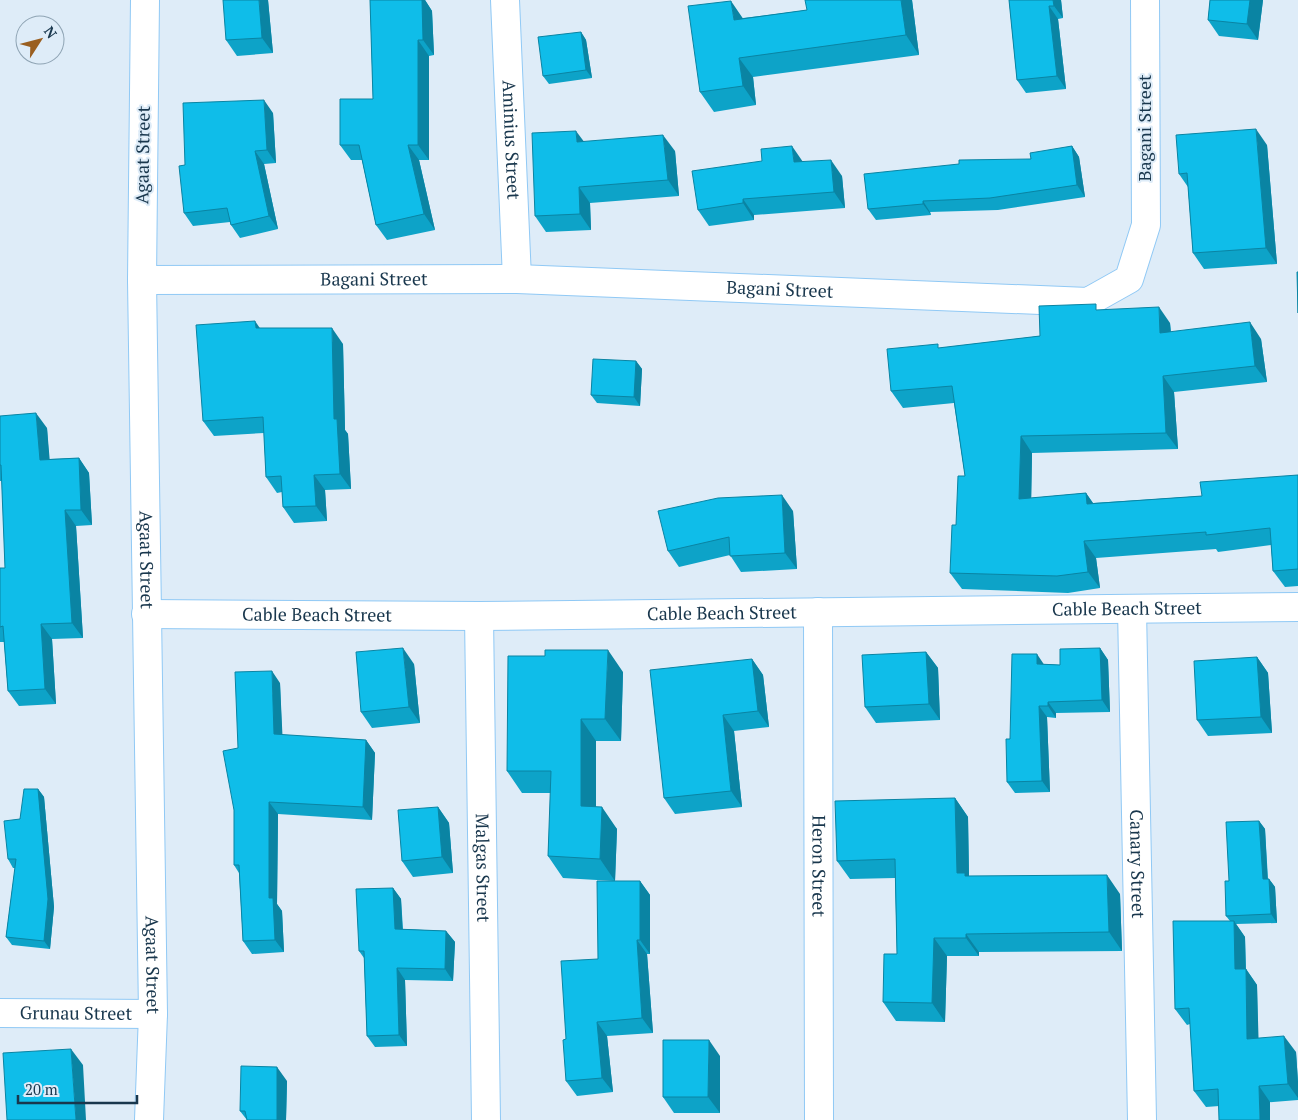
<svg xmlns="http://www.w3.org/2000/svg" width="1298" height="1120" font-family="'PT Serif',serif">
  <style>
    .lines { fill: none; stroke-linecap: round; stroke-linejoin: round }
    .minor-casing { stroke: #90c9f5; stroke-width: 30 }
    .minor { stroke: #fff; stroke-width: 28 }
    .wall { fill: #0da3c8 }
    .shaded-wall { fill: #0a84a3 }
    .building { fill: #0fbde9; stroke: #0a84a3 }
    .labels { text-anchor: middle; stroke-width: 4; stroke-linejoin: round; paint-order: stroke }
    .street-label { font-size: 18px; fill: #19374d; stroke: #deecf8 }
  </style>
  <rect width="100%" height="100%" fill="#deecf8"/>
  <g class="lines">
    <g class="minor-casing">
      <g id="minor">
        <path id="s1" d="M145 0 142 280 153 1014 149 1120"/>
        <path id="s2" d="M505 0 517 279"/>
        <path id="s3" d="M142 280 517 279 1088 302 1129 279 1146 225 1145 0"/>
        <path id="s4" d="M1132 609 1142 1120"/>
        <path id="s5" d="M818 612 819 1120"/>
        <path id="s6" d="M146 614 479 616 1298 607"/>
        <path id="s7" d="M479 616 486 1120"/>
        <path id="s8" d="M0 1013 153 1014"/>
      </g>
    </g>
    <use href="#minor" class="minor"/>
  </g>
  <path class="wall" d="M268 0 273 53 237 56 226 40Z
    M370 0H425L432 11 434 55 429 56V160H419L435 230 387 240 376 225 362 160H351L340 145 373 99Z
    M912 0 919 55 753 77 756 105 714 112 700 92 743 18 807 10Z
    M1009 0H1061L1063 18 1058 19 1066 89 1026 93 1017 80Z
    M1210 0H1263L1258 40 1219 36 1208 20Z
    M581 32 586 40 592 78 549 84 543 76Z
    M273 113 276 163 264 164 278 229 240 238 231 225 230 222 193 226 184 213 185 165Z
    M584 142 675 151 679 196 590 203 591 230 546 232 535 216Z
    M1267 145 1277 264 1204 269 1193 253 1188 187 1179 174Z
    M1072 146 1079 157 1085 197 998 210 930 212 931 215 876 220 868 209Z
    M802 162 842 176 845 208 754 215V220L709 226 698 210Z
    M1100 310 1170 323 1171 332 1261 339 1267 382 1174 392 1178 449 1032 453 1031 498 1086 493 1093 503 1202 496 1298 475V586L1285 587 1273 571 1271 545 1218 552 1216 549 1096 558 1100 588 1068 593 962 589 950 573 956 525 965 476 954 403 903 408 891 391 940 348 1040 336Z
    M260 328 343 344 345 430 348 434 351 489 325 490 327 521 294 523 283 507 282 492 277 493 266 477 264 433 214 436 203 421Z
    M636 361 642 369 640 406 597 403 591 395Z
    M0 416 47 428 49 459 79 458 89 473 92 525 76 526 83 638 52 639 56 704 19 706 8 691 4 642H0V568H5L2 481H0Z
    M793 511 797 569 741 572 730 555 679 567 668 551Z
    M1100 648 1108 660 1110 712 1056 713V718L1047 717 1050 792 1015 793 1007 782 1010 739 1044 664 1060 665Z
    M926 652 938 668 940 720 876 723 865 707Z
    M1257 657 1268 673 1272 733 1208 736 1197 720Z
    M752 659 763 675 769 727 734 731 742 807 675 814 664 798Z
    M414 664 420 723 372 728 361 712Z
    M623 672 621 741H596V807L617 829 615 881H640L650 895V954H647L653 1033 607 1036 613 1092 577 1096 566 1081V1039L598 959 614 881 563 878 548 856 551 793H522L507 771Z
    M280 683 282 735 366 740 375 753 372 820 278 814 277 904 282 911 284 952 252 954 243 941 239 873 234 865 238 748Z
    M38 789 44 797 54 907 50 949 12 945 6 937 15 868H13L8 859 20 819Z
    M955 798 968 817 969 876 1120 894 1122 951 979 952V956H947L945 1022 896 1021 883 1002 897 954 895 878 850 879 837 861Z
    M438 807 449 823 453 873 413 877 402 861Z
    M1259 821 1265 829 1268 879H1269L1275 887 1277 923 1236 924 1245 937 1246 969 1257 985 1258 1038 1296 1052 1298 1082V1100L1206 1107 1194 1091 1190 1024 1187 1025 1175 1009 1230 921 1226 916 1229 881Z
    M393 888 401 899 403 929 446 931 455 942 453 981 405 980 407 1046 375 1047 367 1036 364 958 359 951Z
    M720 1056V1113H674L663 1097Z
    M287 1081 286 1120H247L240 1111Z"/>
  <path class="shaded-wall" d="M259 0H268L273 53 262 38Z
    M416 0H425L432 11 434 55 423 40Z
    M901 0H912L919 55 906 35Z
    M1053 0H1061L1063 18 1054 6Z
    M1250 0H1263L1258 40 1247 24Z
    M731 1 744 20H734Z
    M1049 6 1058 19 1066 89 1057 76Z
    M581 32 586 40 592 78 586 70Z
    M418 40 429 56V160L418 145Z
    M739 58 753 77 756 105 743 86Z
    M264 100 273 113 276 163 267 150Z
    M1256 129 1267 145 1277 264 1266 248Z
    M576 131 588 147 577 142Z
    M663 135 675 151 679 196 668 180Z
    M408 145 419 160 435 230 424 214Z
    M792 146 803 162H794Z
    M1072 146 1079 157 1085 197 1077 185Z
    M255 151 264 164 278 229 269 216Z
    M831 160 842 176 845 208 834 192Z
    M579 187 590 203 591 230 580 214Z
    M743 199 754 215V220L743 203Z
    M923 201 930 212 931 215 923 204Z
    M1159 307 1170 323 1172 349 1160 333Z
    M255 321 266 337 256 328Z
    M1250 322 1261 339 1267 382 1255 366Z
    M332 328 343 344 345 430 348 434 351 489 340 474 334 419Z
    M636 361 642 369 640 406 634 397Z
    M1163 376 1174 392 1178 449 1166 433Z
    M36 413 47 428 51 475 40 460Z
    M1021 436 1032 453 1031 515 1019 499Z
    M79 458 89 473 92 525 81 510Z
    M314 475 325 490 327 521 316 506Z
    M1086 493 1097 509 1087 504Z
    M782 495 793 511 797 569 785 553Z
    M65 510 76 526 83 638 72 623Z
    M1084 541 1096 558 1100 588 1088 572Z
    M41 624 52 639 56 704 45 689Z
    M403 648 414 664 420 723 409 707Z
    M1100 648 1108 660 1110 712 1102 700Z
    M608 650 623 672 621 741 605 719Z
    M926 652 938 668 940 720 929 704Z
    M1037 654 1045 666 1037 664Z
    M1257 657 1268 673 1272 733 1261 717Z
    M752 659 763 675 769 727 758 711Z
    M272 671 280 683 283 747 274 734Z
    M1048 702 1056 713V718L1048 706Z
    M1039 706 1047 717 1050 792 1042 781Z
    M723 715 734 731 742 807 731 791Z
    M581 719 596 741V828L581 806Z
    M366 740 375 753 372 820 363 807Z
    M38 789 44 797 54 907 50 949 44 941Z
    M955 798 968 817 969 879 957 873Z
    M269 802 278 814 277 904 282 911 284 952 275 940 269 898Z
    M438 807 449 823 453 873 442 857Z
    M602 807 617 829 615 881 600 859Z
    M1259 821 1265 829 1268 887 1263 879Z
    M1107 875 1120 894 1122 951 1109 932Z
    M1269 879 1275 887 1277 923 1271 914Z
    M640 881 650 895V954L640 940Z
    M393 888 401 899 403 941 395 929Z
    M1234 921 1245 937 1246 985 1235 969Z
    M446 931 455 942 453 981 445 969Z
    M966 934 979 952V956L966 938Z
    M934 938 947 956 945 1022 932 1003Z
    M637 940 647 954 653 1033 642 1018Z
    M397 968 405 980 407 1046 399 1035Z
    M1246 969 1257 985 1259 1055 1247 1039Z
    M597 1022 607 1036 613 1092 602 1078Z
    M1284 1036 1296 1052 1298 1082V1098L1288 1084Z
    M709 1040 720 1056V1113L708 1097Z
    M71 1049 83 1065 86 1120H76Z
    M277 1067 287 1081 286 1120H277Z
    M1259 1086 1270 1102V1120H1260Z"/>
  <path class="building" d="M223 0H259L262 38 226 40Z
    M370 0H422L423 40H418V145H408L424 214 376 225 359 145H340V99H373Z
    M805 0H901L906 35 739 58 743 86 700 92 688 6 731 1 734 20 807 10Z
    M1009 0H1053L1054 6H1049L1057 76 1017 80Z
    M1210 0H1250L1247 24 1208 20Z
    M581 32 586 70 543 76 538 37Z
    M264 100 267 150 255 151 269 216 231 225 227 208 184 213 179 166 185 165 183 103Z
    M1256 129 1266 248 1193 253 1187 173 1179 174 1176 135Z
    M576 131 577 142 663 135 668 180 579 187 580 214 535 216 532 133Z
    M792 146 794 162 831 160 834 192 743 199V203L698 210 692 171 762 161 761 149Z
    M1072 146 1077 185 990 198 923 201V204L868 209 864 174 959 164V160L1031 159 1030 153Z
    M1297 272H1298V313Z
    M1096 304V310L1159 307 1160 333 1250 322 1255 366 1163 376 1166 433 1021 436 1019 499 1086 493 1087 504 1202 496 1200 482 1298 475V569L1273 571 1270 528 1206 535V532L1084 541 1088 572 1057 576 950 573 952 525H956L958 476H965L952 386 891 391 887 349 938 344V348L1040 336 1039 306Z
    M255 321 256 328H332L334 419H337L340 474 314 475 316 506 283 507 281 476 266 477 263 417 203 421 196 325Z
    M593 359 636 361 634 397 591 395Z
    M36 413 40 460 79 458 81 510H65L72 623 41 624 45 689 8 691 3 626 0 627V568H5L1 465H0V416Z
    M782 495 785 553 730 556 729 537 668 551 658 511 718 498Z
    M403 648 409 707 361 712 356 652Z
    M1100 648 1102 700 1048 702V706H1039L1042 781 1007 782 1006 739H1010L1012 654H1037V664L1060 665V649Z
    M545 650H608L605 719H581V806L602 807 600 859 548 856 551 771H507L508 656H545Z
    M926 652 929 704 865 707 862 655Z
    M1257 657 1261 717 1197 720 1194 661Z
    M752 659 758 711 723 715 731 791 664 798 650 670Z
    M272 671 274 734 366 740 363 807 269 802V898H273L275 940 243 941 239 865H234V810L223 751 238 748 235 672Z
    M24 789H38L48 899 44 941 6 937 16 859H8L4 821 20 819Z
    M955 798 957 873H965V876L1107 875 1109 932 966 934V938H934L932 1003 883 1002 884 954H897L895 859 837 861 835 801Z
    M438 807 442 857 402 861 398 810Z
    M1259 821 1263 879H1269L1271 914 1226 916 1225 881H1229L1226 822Z
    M597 881H640V940H637L642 1018 597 1022 602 1078 566 1081 563 1040 566 1039 561 961 598 959Z
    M393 888 395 929 446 931 445 969 397 968 399 1035 367 1036 364 951H359L356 889Z
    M1173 921H1234L1235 969H1246L1247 1039 1284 1036 1288 1084 1259 1086 1260 1120H1219L1218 1089 1194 1091 1189 1008 1175 1009Z
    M663 1040H709L708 1097H663Z
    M71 1049 76 1120H7L3 1053Z
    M241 1066 277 1067V1120H247L245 1111H240Z"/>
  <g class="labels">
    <g class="street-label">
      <text transform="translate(1145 128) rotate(-90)" y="6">Bagani Street</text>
      <text dy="6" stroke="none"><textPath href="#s2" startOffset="140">Aminius Street</textPath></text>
      <text transform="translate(143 155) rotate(-89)" y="6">Agaat Street</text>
      <text dy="6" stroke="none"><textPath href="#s3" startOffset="232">Bagani Street</textPath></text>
      <text dy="6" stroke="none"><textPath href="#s3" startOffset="638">Bagani Street</textPath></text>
      <text dy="6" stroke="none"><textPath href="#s1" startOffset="560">Agaat Street</textPath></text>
      <text dy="6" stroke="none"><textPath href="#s6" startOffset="981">Cable Beach Street</textPath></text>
      <text dy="6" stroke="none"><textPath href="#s6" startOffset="576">Cable Beach Street</textPath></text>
      <text dy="6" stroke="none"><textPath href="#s6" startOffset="171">Cable Beach Street</textPath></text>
      <text dy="6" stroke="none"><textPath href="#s4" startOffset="255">Canary Street</textPath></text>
      <text dy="6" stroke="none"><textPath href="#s5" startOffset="254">Heron Street</textPath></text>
      <text dy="6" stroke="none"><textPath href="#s7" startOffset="252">Malgas Street</textPath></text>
      <text dy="6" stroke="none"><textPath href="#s1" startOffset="965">Agaat Street</textPath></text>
      <text dy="6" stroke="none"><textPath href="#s8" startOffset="76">Grunau Street</textPath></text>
    </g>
  </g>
  <g transform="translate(40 40) rotate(54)"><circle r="24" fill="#deecf8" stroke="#8fa4b4"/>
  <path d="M0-4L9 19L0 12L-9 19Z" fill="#9a5f20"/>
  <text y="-8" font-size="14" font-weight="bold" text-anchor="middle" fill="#19374d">N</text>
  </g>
  <path d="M18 1095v8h119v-8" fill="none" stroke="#19374d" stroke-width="2.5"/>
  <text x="25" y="1095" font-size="15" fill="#19374d" stroke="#deecf8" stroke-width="4" paint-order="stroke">20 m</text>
</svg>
